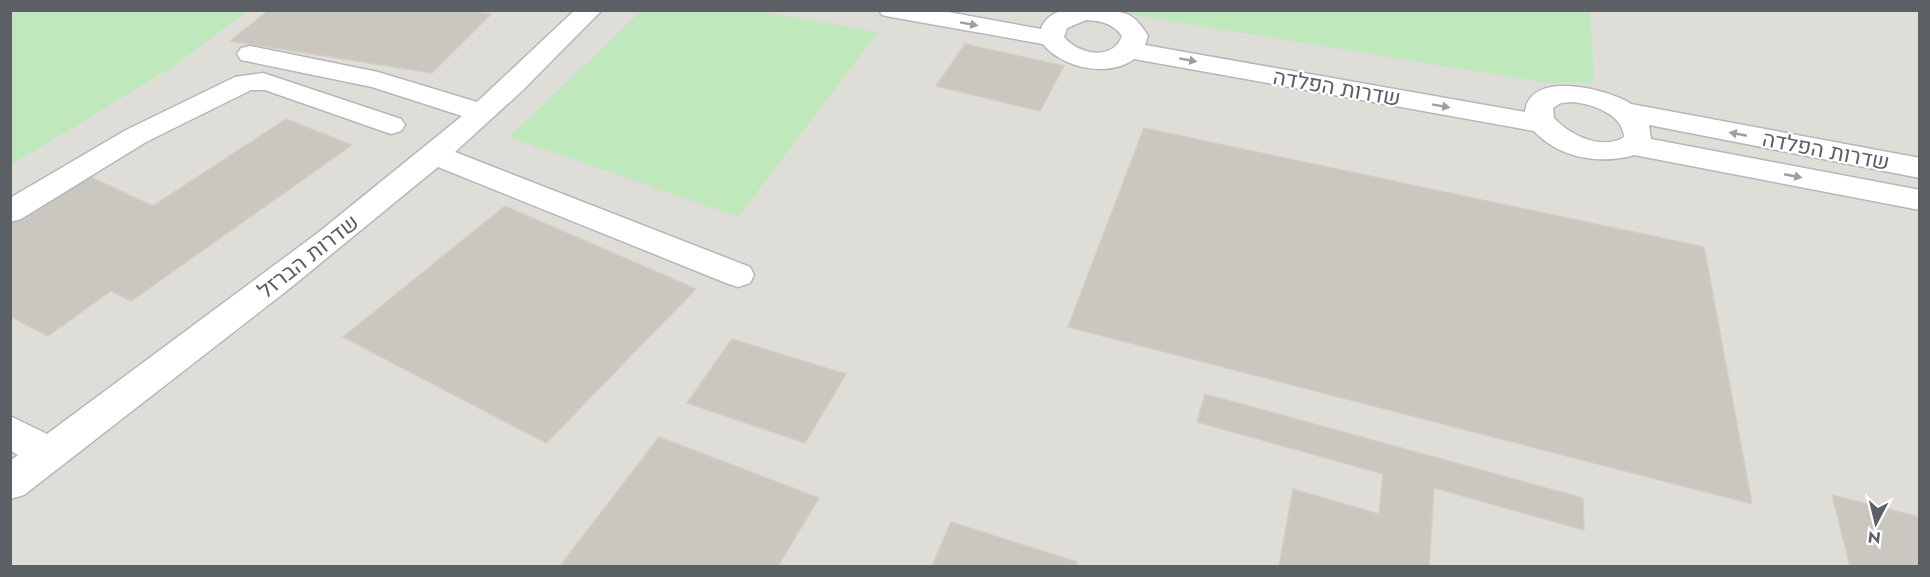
<svg xmlns="http://www.w3.org/2000/svg" width="1930" height="577" font-family="Jost,Heebo,sans-serif">
  <style>
    .industrial { fill: #dfddd7 }
    .green { fill: #c0e8bd }
    .building { fill: #cac6c0; stroke: #d4cdc1; stroke-width: 1.5 }
    .lines { fill: none; stroke-linecap: round; stroke-linejoin: round }
    .minor-casing { stroke: #b4b7bb; stroke-width: 3 }
    .minor { fill: #fff; fill-rule: evenodd }
    .oneway { fill: #9da0a3 }
    .labels { text-anchor: middle; stroke-width: 4.5; stroke-linejoin: round; paint-order: stroke }
    .street-label { font-size: 22px; fill: #5b6065; stroke: #fff }
  </style>
  <rect width="100%" height="100%" fill="#efebe3"/>
  <path class="industrial" d="M11 11H1919V566H11Z"/>
  <path class="green" d="M11 10H248V11L172 67 11 165Z
    M642 10 758 11 878 32 738 217 509 137Z
    M1108 11H1590L1594 82 1548 83Z"/>
  <path class="building" d="M269 10H466L491 14 432 73 230 41Z
    M965 44 1064 66 1040 111 936 86Z
    M286 119 352 145 131 301 111 291 48 336 10 316V221L86 175 153 206Z
    M1144 128 1704 247 1752 504 1068 327Z
    M505 206 696 289 546 443 343 337Z
    M732 339 846 374 805 443 687 403Z
    M1205 394 1583 498 1584 530 1434 488 1429 566H1279L1293 489 1379 514 1383 474 1197 422Z
    M659 437 819 498 778 566H560Z
    M1832 495 1920 517V566H1850Z
    M951 522 1077 562 1075 566H932Z"/>
  <g class="lines">
    <g class="minor-casing">
      <path id="minor" d="M575 10H602L523 90 455 152 750 267 754 275 750 283 738 287 726 283 438 167 289 289 24 495 10 499V461L18 455 10 450V416L47 434 319 232 462 116 372 87 241 60 237 54 241 48 250 46 378 72 477 102Z
        M879 10H937L1041 29C1044 19 1053 13 1062 11 1075 7 1117 9 1129 15 1138 20 1143 28 1148 36L1145 45 1525 112C1529 69 1609 89 1631 104L1920 158V178L1649 125 1651 139 1920 190V210L1634 155C1600 165 1559 158 1534 131L1134 59C1108 78 1062 68 1043 44L891 17 882 15ZM1086 20C1101 21 1113 23 1122 36 1113 61 1079 55 1064 37L1067 28ZM1573 102C1592 104 1623 114 1624 137 1603 151 1569 135 1554 118L1553 108 1561 103Z
        M263 73 401 119 405 125 401 131 391 134 265 90H251L146 142 21 219 10 222V198L126 130 235 77Z"/>
    </g>
    <use href="#minor" class="minor"/>
  </g>
  <defs><path id="oneway-solid" d="M-6-.8H1V-3.2L6.5 0L1 3.2V.8H-6Z" transform="scale(1.5)"/></defs>
  <g class="oneway">
    <use href="#oneway-solid" transform="translate(969 24) rotate(10)"/>
    <use href="#oneway-solid" transform="translate(1188 60) rotate(10)"/>
    <use href="#oneway-solid" transform="translate(1441 106) rotate(10)"/>
    <use href="#oneway-solid" transform="translate(1738 134) rotate(-169)"/>
    <use href="#oneway-solid" transform="translate(1793 176) rotate(11)"/>
  </g>
  <g class="labels">
    <g class="street-label">
      <text transform="translate(1337 87) rotate(10)" y="8">שדרות הפלדה</text>
      <text transform="translate(1826 150) rotate(11)" y="8">שדרות הפלדה</text>
      <text transform="translate(308 256) rotate(-38)" y="8">שדרות הברזל</text>
    </g>
  </g>
  <rect width="1930" height="577" fill="none" stroke="#5b6065" stroke-width="24"/>
  <g transform="translate(1876 523) rotate(187)" stroke="#ffffff" stroke-width="4.5" paint-order="stroke">
  <path d="M0-4.5L10 22L0 15L-10 22Z" fill="#5b6065"/>
  <text y="-9" font-size="16" font-weight="bold" text-anchor="middle" fill="#5b6065">N</text>
  </g>
</svg>
